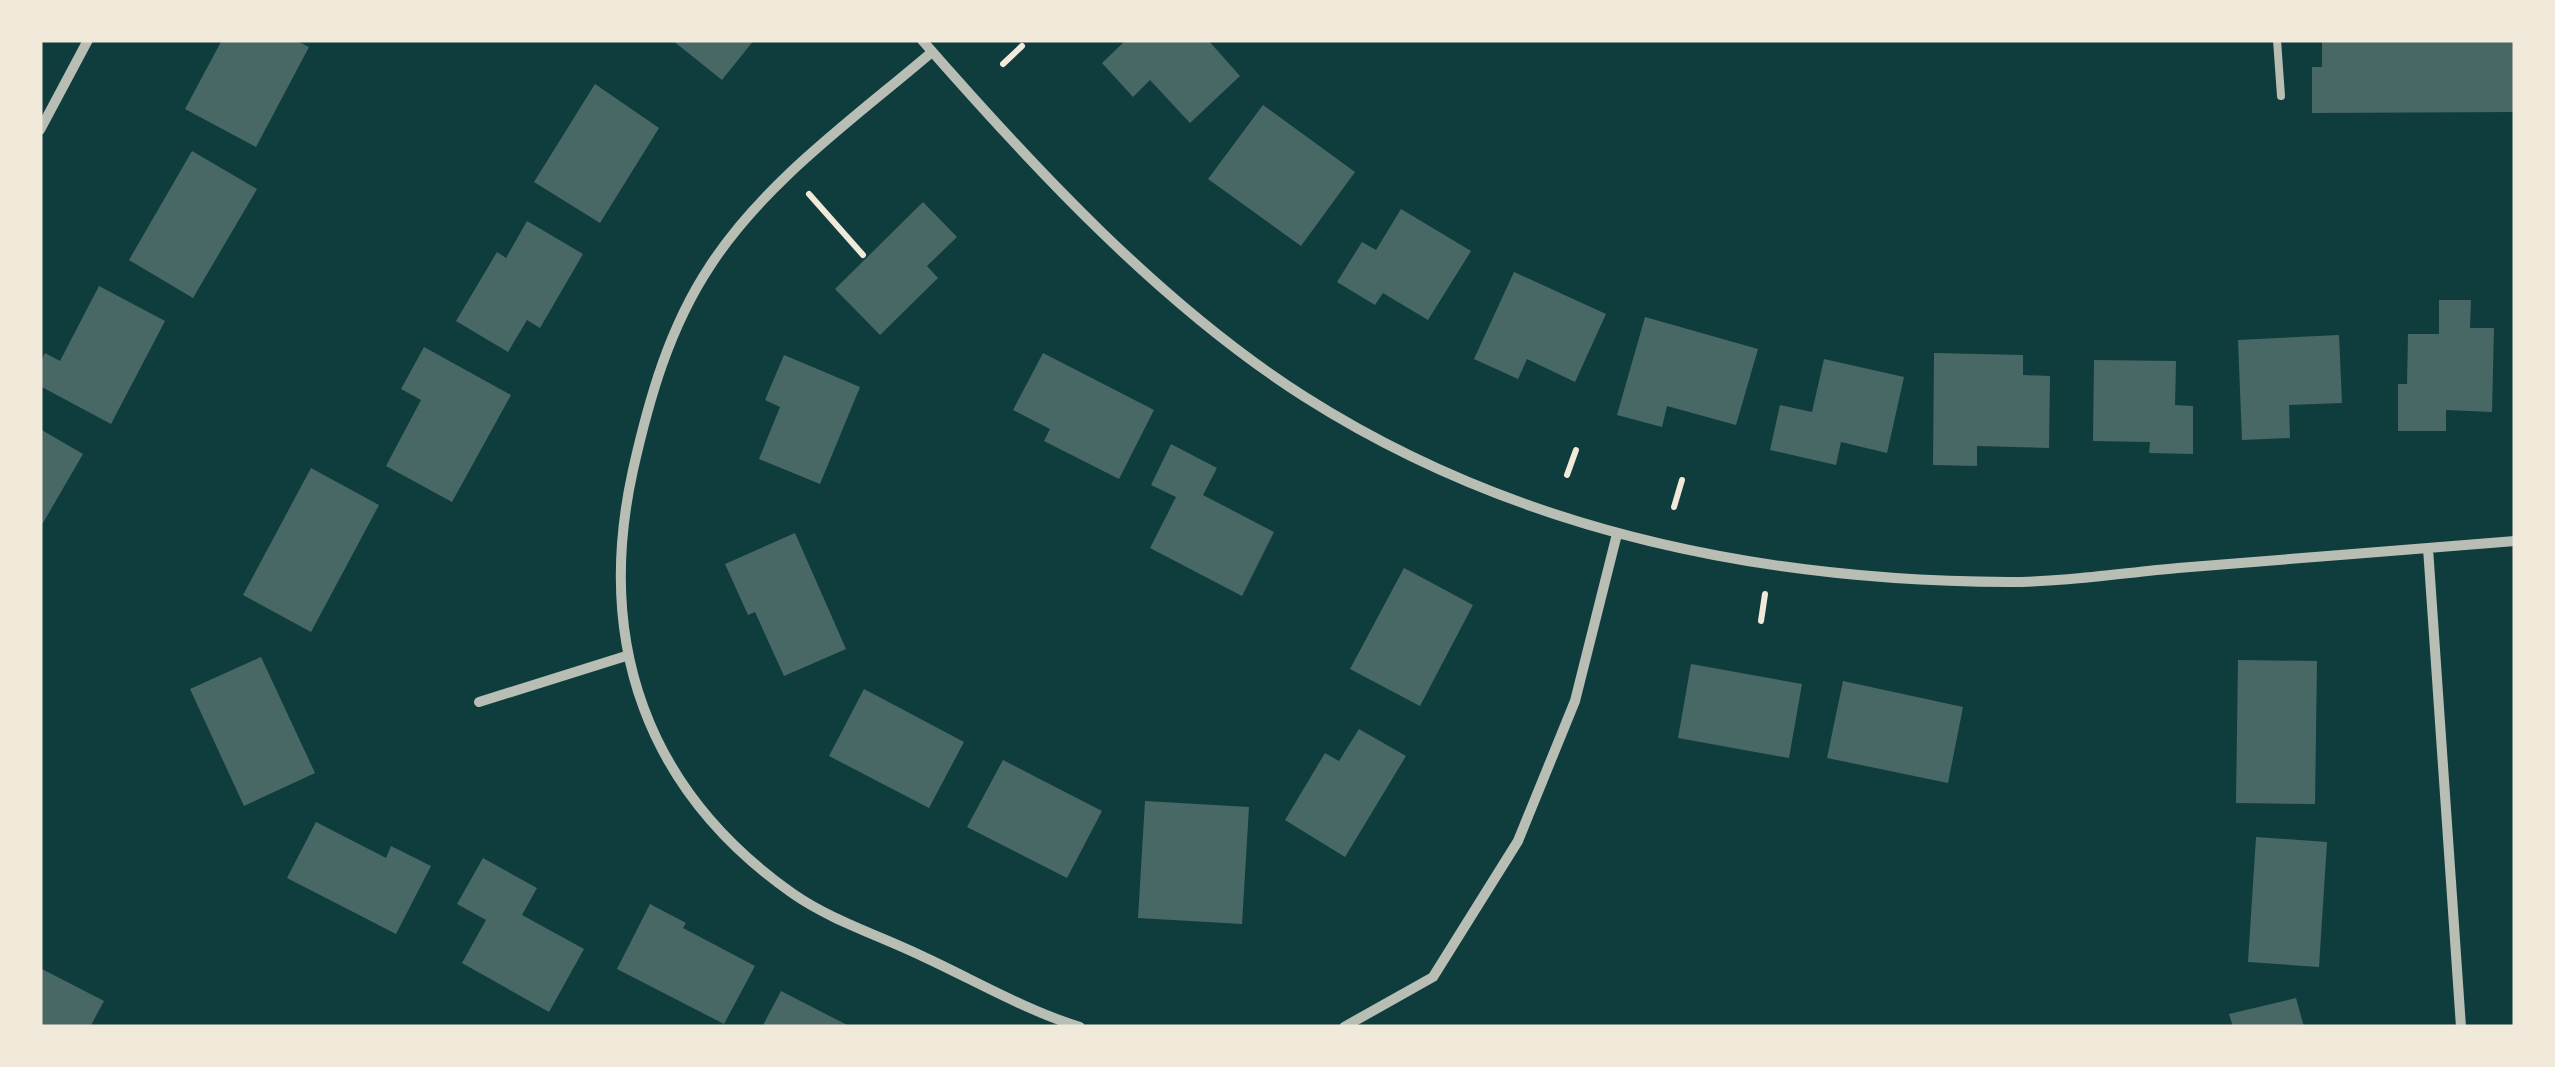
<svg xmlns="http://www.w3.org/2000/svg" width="2555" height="1067" font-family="'PT Sans Narrow',sans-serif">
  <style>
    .building { fill: #486865 }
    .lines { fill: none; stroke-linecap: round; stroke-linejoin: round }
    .path { stroke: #f1e9da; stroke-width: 6 }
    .service { stroke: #b8beb3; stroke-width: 8 }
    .minor { stroke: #b8beb3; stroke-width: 10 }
  </style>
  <rect width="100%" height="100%" fill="#0f3d3e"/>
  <path class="building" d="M222 40H295L309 47 256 147 185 109Z
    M672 40H754L722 80Z
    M1126 40H1208L1240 76 1190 123 1150 80 1133 97 1102 63Z
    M2322 40H2515V112L2312 113V67H2322Z
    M595 84 659 128 600 223 534 182Z
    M1263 105 1355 172 1301 246 1208 179Z
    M192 151 257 189 193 298 129 260Z
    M923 202 957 237 927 266 938 278 880 335 835 289Z
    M1401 209 1471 251 1428 320 1383 293 1375 305 1337 282 1362 242 1376 250Z
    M527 221 583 254 540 328 527 320 508 352 456 321 497 252 506 258Z
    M1514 272 1606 314 1575 382 1527 359 1518 379 1474 359Z
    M99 286 165 321 111 424 40 386V363L45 353 60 361Z
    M2439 300H2471L2470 328H2494L2492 412 2446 410V431H2398V384H2407L2408 334H2439Z
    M1645 317 1758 349 1736 425 1667 406 1662 427 1617 415Z
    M2339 335 2342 403 2289 405 2290 438 2242 440 2238 340Z
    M424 347 511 395 452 502 386 466 421 400 401 389Z
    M1043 353 1154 410 1119 479 1044 441 1050 429 1013 410Z
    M1934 353 2023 355V375L2050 376 2049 448 1977 446V466L1933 465Z
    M784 355 860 387 820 484 759 459 780 407 765 400Z
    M1824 359 1904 377 1887 453 1841 442 1836 465 1770 450 1780 405 1812 412Z
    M2094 360 2176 361 2175 405 2193 406V454L2149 453 2150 442 2093 441Z
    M40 429 83 454 40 528Z
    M1171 444 1217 468 1203 495 1274 532 1242 596 1150 548 1176 497 1151 485Z
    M311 468 379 505 311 632 243 595Z
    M795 533 846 649 784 676 755 612 748 615 725 564Z
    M1404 568 1473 605 1420 706 1350 669Z
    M261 657 315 773 244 806 190 689Z
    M2238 660 2317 661 2315 804 2236 803Z
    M1691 664 1802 684 1789 758 1678 738Z
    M1843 681 1963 707 1948 783 1827 758Z
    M864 689 964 742 929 808 829 756Z
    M1359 729 1406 756 1345 857 1285 820 1325 753 1339 761Z
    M1003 760 1102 811 1067 878 967 827Z
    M1145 801 1249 807 1242 924 1138 918Z
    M316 822 386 858 391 846 431 866 396 934 287 878Z
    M2256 837 2327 842 2319 967 2248 962Z
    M483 858 537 888 522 915 584 949 549 1012 462 963 486 920 457 904Z
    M650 904 686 923 683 928 755 966 724 1024 617 969Z
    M40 968 104 1001 90 1027H40Z
    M781 991 851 1027H762Z
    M2296 998 2304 1027H2233L2229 1014Z"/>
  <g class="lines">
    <path class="path" d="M1003 64 1022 46
      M809 194 863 255
      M1567 475 1576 450
      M1674 507 1682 480
      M1761 621 1765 594"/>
    <path class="service" d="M2277 40 2281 96"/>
    <path class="minor" d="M922 40C1033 167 1162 306 1305 397 1516 531 1762 581 2009 582 2065 582 2122 573 2178 568 2290 559 2403 550 2515 541
      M932 52C856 117 765 181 710 266 669 328 649 399 633 470 595 642 646 790 792 893 830 920 881 936 922 956 974 980 1025 1010 1080 1027
      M40 130 88 40
      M2428 548 2461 1027
      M479 702 626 656
      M1344 1027 1433 977 1518 841 1575 701 1617 534"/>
  </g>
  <rect width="2555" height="1067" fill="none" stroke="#f1e9da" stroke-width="85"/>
</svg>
